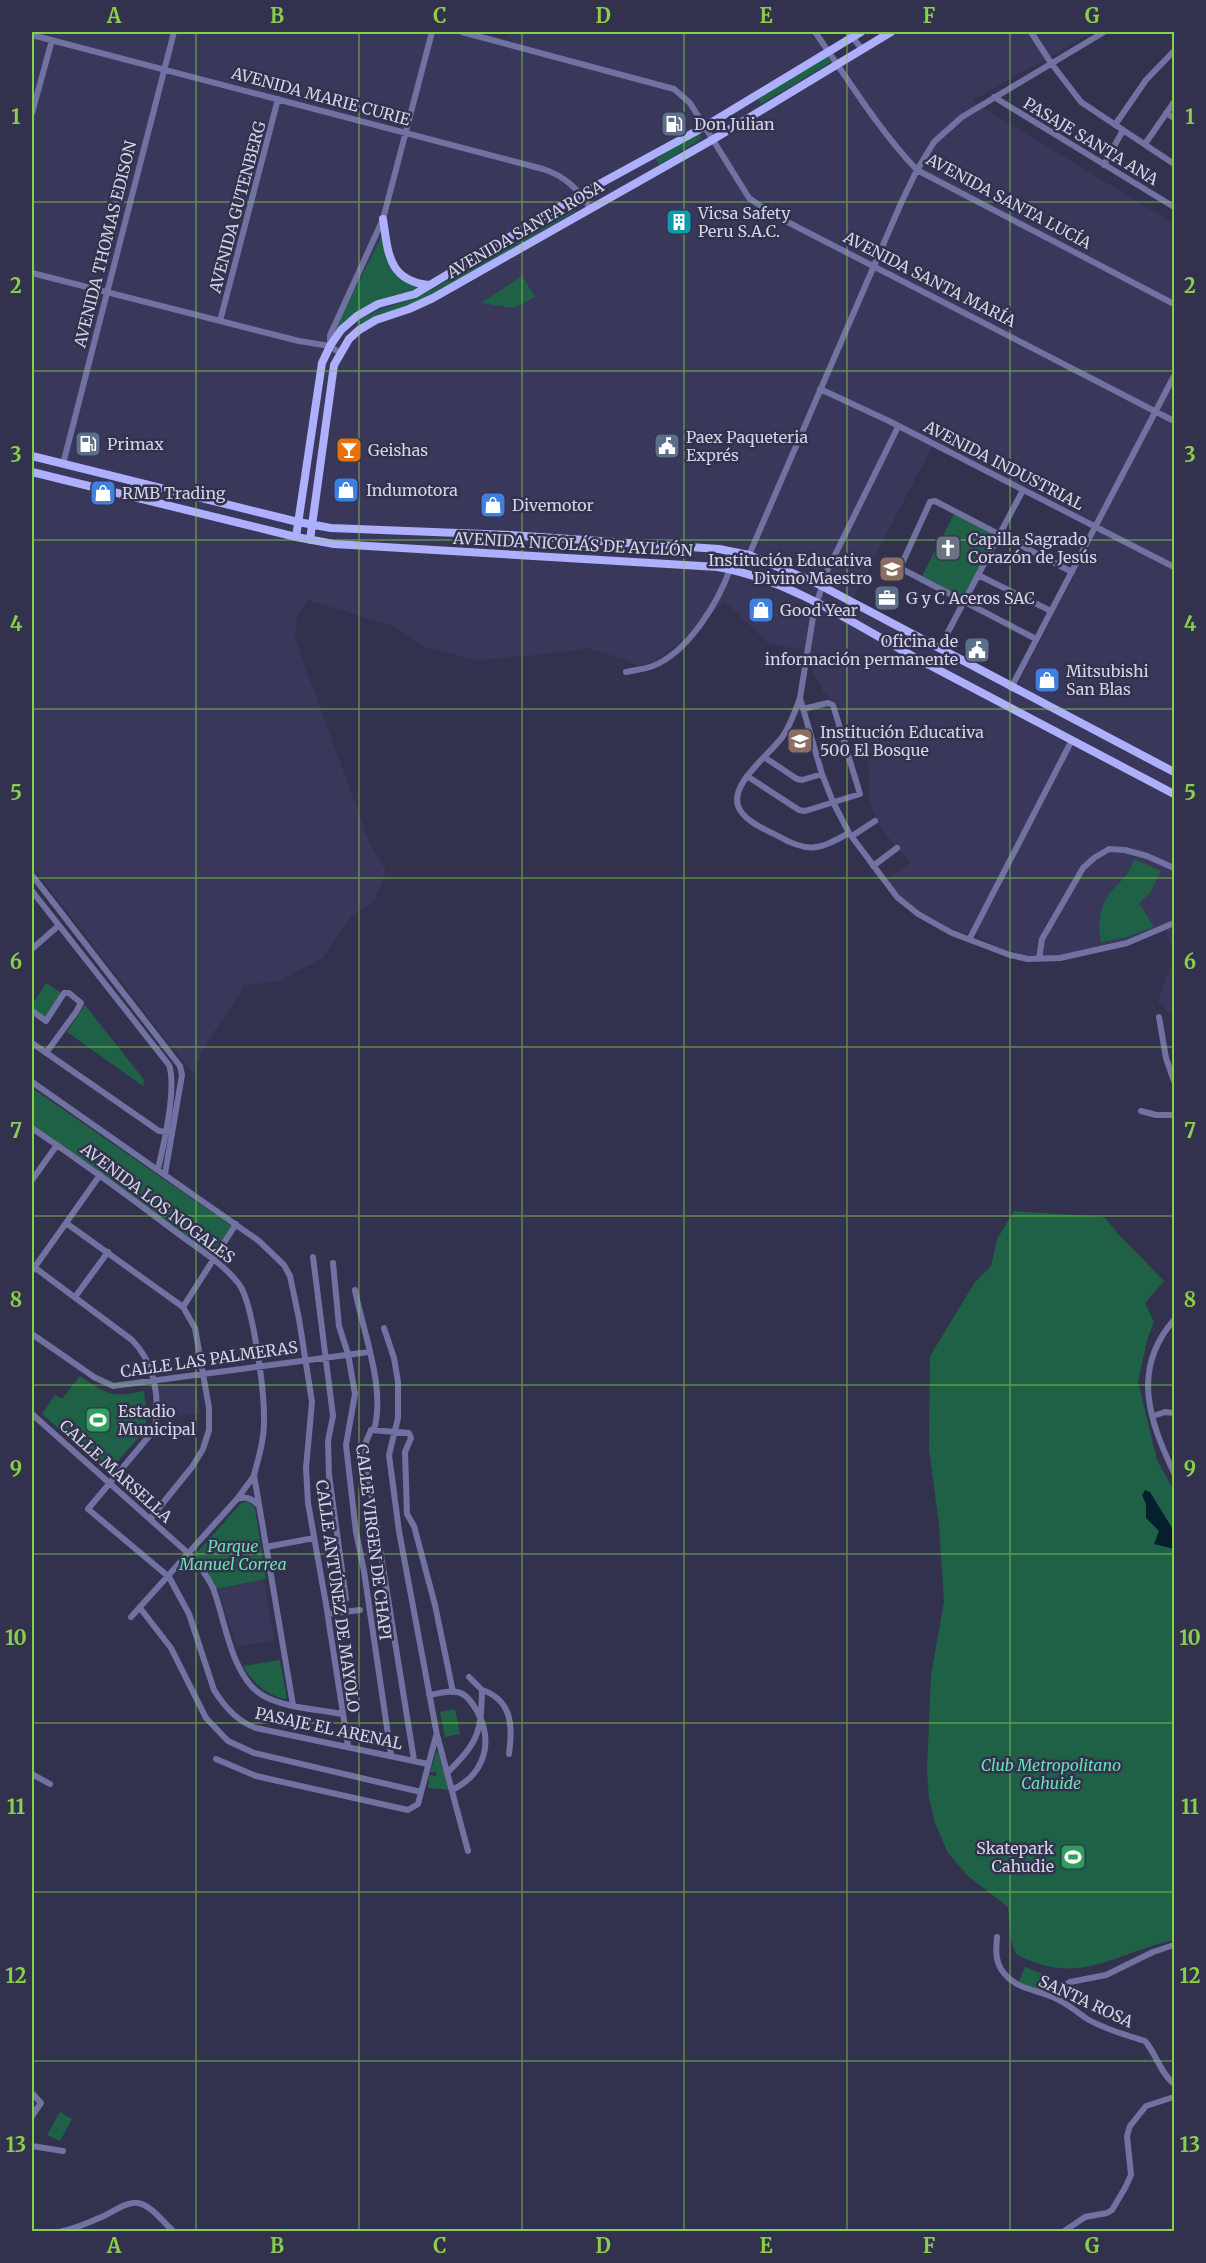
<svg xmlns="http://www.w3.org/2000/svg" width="1206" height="2263" font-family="Merriweather,serif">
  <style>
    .built { fill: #39385b; fill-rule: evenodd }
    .green { fill: #1f6147 }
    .water { fill: #04202c }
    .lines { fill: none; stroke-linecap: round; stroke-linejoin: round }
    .minor { stroke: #7172a2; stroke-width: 6 }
    .major { stroke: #aeaffd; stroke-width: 8 }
    .grid { fill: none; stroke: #89cf48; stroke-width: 1.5; stroke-opacity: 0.55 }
    .labels { text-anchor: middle; stroke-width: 5; stroke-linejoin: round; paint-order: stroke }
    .street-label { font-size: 16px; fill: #d2d3e5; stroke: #33324e }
    .poi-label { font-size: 16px; fill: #d2d3e5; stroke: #33324e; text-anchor: start }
    .park-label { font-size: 16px; font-style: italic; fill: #67e1ae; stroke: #33324e }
    .neatline { fill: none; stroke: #89cf48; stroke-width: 2 }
    .grid-label { font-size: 20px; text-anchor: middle; font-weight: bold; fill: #89cf48 }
  </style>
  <rect width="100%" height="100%" fill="#33324e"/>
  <path class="built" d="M32 32H480L506 39 509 32H808L842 64 897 32H1092L972 101 1174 224V954L1164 925 1126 941 1054 957 1019 954 996 946 977 935 954 932 924 915 899 895 888 880 910 863 879 826 870 802 868 754 843 708 824 693 802 650 769 644 725 601 681 641 653 662 637 666 623 659 588 648 537 655 475 660 422 646 393 626 308 600 297 616 295 639 371 847 386 871 374 901 352 915 323 958 278 981 245 985 205 1045 193 1074 32 866ZM934 443 1100 526 1018 684 853 598Z
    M1174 955V1017L1158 1002Z
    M196 1382 200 1414 160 1416 157 1385Z
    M264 1580 274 1641 237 1646 218 1589Z"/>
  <path class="green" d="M827 55 831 62 761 104 757 97Z
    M698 133 702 138 659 165 656 159Z
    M573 205 576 211 424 301 377 315 358 326 357 320C382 308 409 301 434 289Z
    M383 234 391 268 427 286 376 303 335 334 340 319Z
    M522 276 535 297 513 308 481 303Z
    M954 514 997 536 963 600 921 578Z
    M1134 859 1161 871 1150 893 1139 903 1154 927 1124 938 1101 942C1097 921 1100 903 1115 887 1125 877 1130 873 1134 859Z
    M46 983 63 994 46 1019 32 1009V1005Z
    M85 1005 144 1080 143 1086 67 1032Z
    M32 1088 233 1227 213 1257 32 1124Z
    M1014 1211 1104 1217 1120 1236 1164 1281 1145 1303 1154 1322 1147 1340 1138 1382 1157 1460 1174 1491V1940C1114 1953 1080 1988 1016 1954L1011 1941 1008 1907 968 1876 948 1853 935 1823 929 1798 927 1770 931 1675 944 1602 939 1525 929 1449 930 1356 975 1282 991 1266 997 1239Z
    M80 1376C107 1395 112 1398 144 1391L147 1416 146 1424 139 1426 141 1435 108 1472 42 1414 55 1395 62 1399Z
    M248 1501 255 1508 266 1579 216 1589 206 1569 194 1556 241 1503Z
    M280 1660 287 1698 284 1699C264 1693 254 1684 243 1666Z
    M455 1709 460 1734 445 1737 440 1712Z
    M437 1750 449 1789V1790L428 1788 429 1775 436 1776 437 1772H430Z
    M1025 1967 1050 1977 1044 1993 1018 1983Z
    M60 2112 72 2119 60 2141 47 2135Z"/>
  <path class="water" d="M1145 1490 1150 1492 1174 1531V1549L1154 1544 1159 1531 1146 1518V1504L1142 1495Z"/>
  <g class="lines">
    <path class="minor" d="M462 32 674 89 690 103 749 198 772 214 1174 421
      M815 32C848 79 877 128 917 170L1174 304
      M848 32 862 49
      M1031 32 1051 63 1081 102 1174 164
      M32 35 543 169C565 176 578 189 590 208
      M994 97 1174 207
      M32 113 52 40
      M1166 113 1174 118
      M1115 125 1146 80 1174 51
      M1145 144 1174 102
      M1104 165 1123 130
      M32 273 299 341 330 346 340 353
      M220 321 278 99
      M330 345V335L337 320 383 219 432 32
      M820 389 889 421 1174 567
      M898 427 827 571 814 611 800 698 822 774 833 802 849 833 897 897 918 914 952 933 1010 955 1028 959 1060 958 1127 943 1174 923
      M63 464 174 32
      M749 555 902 201 917 170 934 142 962 117 1104 32
      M978 575 1051 611
      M1036 639 900 568 930 502 935 501 1072 572
      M939 649 1023 490
      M626 672C635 670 645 669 653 666 688 652 718 603 730 569
      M1011 688 1174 376
      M800 698C795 711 791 724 783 736 771 754 725 786 740 810 747 822 766 830 778 836 809 854 820 849 849 833
      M764 757 797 779 802 780 822 774
      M747 776 799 810 805 811 860 794 833 705 828 703 803 709
      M852 836 875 821
      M873 866 897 848
      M32 875 180 1066 182 1075 165 1174
      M32 891 169 1065C177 1088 164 1144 158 1169
      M970 938 1072 740
      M32 949 58 926
      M1039 959 1042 939 1083 868 1094 858 1109 849 1125 850 1147 856 1174 868
      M32 1011 46 1021 64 993H69L81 1003 76 1012 46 1053
      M1159 1017 1166 1058 1174 1081
      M32 1043 159 1131 169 1132
      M32 1082 259 1241 284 1265 290 1276 299 1319 312 1402 306 1468 308 1503 326 1604 348 1746
      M1141 1111 1156 1115H1174
      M32 1128C79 1160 126 1194 172 1229 194 1246 221 1261 239 1284 253 1303 264 1390 264 1417 265 1437 259 1456 254 1475L293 1705
      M32 1180 57 1145
      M66 1223 183 1307 195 1328 209 1408V1430L203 1449 192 1467 150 1519
      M313 1257 333 1416 328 1441 329 1475 346 1599
      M333 1263 339 1326 348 1354 355 1394 346 1445 356 1532 364 1571 391 1755
      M34 1267 132 1340C155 1363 160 1398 155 1429L88 1509 169 1577 189 1614 214 1690C224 1706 238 1722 256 1728L428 1764
      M32 1271 100 1175
      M355 1290C363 1332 386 1388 374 1430
      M75 1297 108 1252
      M183 1307 236 1224
      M1174 1320C1131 1369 1149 1420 1174 1473
      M384 1328 394 1358 398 1382V1418L389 1455 399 1531 437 1735 468 1851
      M32 1334 94 1377 113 1386 369 1352
      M32 1414 189 1554C199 1565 207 1575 213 1588 225 1619 231 1676 262 1695 284 1708 316 1709 342 1714
      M1153 1416 1165 1412 1174 1413
      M237 1499C246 1496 251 1498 257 1504
      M266 1547 314 1538
      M140 1608 171 1648 206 1718 228 1741 254 1753 421 1792
      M328 1614 360 1610
      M131 1617 237 1499 254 1476
      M482 1690C512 1700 513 1726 509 1754
      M429 1695C438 1694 449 1690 457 1692 467 1694 472 1703 477 1711 494 1742 485 1774 452 1790
      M216 1759 256 1776 408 1810 418 1804 436 1736
      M414 1760 365 1455 366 1442 371 1430 409 1433 411 1438 405 1452 407 1514 414 1526 435 1605 453 1692
      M447 1773C479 1741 481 1733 482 1690L469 1677
      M32 1774 50 1784
      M997 1937C996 1948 995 1959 1001 1969 1014 1990 1037 1989 1057 1999 1068 2004 1078 2013 1089 2020 1107 2030 1126 2035 1145 2041 1157 2055 1159 2071 1174 2084
      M1057 1999 1062 1988 1070 1982 1106 1975 1153 1952 1174 1945
      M32 2093 41 2103 32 2116
      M32 2146 63 2151
      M59 2232C73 2229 86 2224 99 2218 110 2214 126 2201 138 2203 151 2205 164 2223 174 2232
      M1063 2232 1085 2217 1107 2213 1112 2210 1125 2188 1131 2175 1127 2136 1130 2126 1146 2106 1174 2097"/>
    <path class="major" d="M383 219C388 252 388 281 429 285
      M32 456 298 522 331 528 510 535 719 549 749 555 816 583 1174 772
      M32 472 296 537 334 544 718 567C790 580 853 623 916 658 1002 704 1088 748 1174 794
      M296 537 322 363 330 346 341 330 357 316 378 304 415 294 581 194 704 127 861 32
      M310 540 334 365 349 339 359 330 376 320 409 309 433 298 712 140 891 32"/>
  </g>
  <path class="grid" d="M196 32V2232M359 32V2232M522 32V2232M684 32V2232M847 32V2232M1010 32V2232M32 202H1174M32 371H1174M32 540H1174M32 709H1174M32 878H1174M32 1047H1174M32 1216H1174M32 1385H1174M32 1554H1174M32 1723H1174M32 1892H1174M32 2061H1174"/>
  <defs>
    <g id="fuel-square" transform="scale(1.35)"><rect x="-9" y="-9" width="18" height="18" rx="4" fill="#5c6f8a" stroke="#33324e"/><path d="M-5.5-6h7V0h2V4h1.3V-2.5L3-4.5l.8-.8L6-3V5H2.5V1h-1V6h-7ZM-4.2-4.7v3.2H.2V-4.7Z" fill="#fff"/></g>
    <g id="building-square" transform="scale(1.35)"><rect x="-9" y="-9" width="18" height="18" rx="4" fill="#0f9aa8" stroke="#33324e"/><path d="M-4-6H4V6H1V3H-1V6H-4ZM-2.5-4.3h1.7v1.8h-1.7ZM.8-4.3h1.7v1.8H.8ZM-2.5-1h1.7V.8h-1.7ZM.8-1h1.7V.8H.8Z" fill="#fff"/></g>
    <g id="civic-square" transform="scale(1.35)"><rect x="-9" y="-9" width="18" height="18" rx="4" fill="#5c6f8a" stroke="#33324e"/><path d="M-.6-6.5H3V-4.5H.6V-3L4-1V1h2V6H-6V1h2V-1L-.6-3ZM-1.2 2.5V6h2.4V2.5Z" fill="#fff"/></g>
    <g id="bar-square" transform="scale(1.35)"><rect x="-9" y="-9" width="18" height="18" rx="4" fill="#e8710a" stroke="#33324e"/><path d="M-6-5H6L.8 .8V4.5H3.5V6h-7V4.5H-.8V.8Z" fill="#fff"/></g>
    <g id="shop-square" transform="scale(1.35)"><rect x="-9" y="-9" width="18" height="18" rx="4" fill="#3f7fe0" stroke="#33324e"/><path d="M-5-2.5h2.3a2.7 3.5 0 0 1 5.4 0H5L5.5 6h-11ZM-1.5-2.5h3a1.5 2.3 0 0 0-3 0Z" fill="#fff"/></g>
    <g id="church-square" transform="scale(1.35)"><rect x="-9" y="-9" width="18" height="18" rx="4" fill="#6b7280" stroke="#33324e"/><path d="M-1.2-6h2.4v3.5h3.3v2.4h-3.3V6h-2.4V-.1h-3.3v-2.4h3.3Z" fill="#fff"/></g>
    <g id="school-square" transform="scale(1.35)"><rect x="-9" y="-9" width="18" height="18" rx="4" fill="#8d6e63" stroke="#33324e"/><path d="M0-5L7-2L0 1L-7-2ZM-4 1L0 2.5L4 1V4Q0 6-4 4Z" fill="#fff"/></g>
    <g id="office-square" transform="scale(1.35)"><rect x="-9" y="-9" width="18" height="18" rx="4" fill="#5c6f8a" stroke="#33324e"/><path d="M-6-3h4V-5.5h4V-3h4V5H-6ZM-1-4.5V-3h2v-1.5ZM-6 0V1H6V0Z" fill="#fff"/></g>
    <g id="stadium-square" transform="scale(1.35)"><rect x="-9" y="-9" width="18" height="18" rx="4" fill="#2e9e5b" stroke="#33324e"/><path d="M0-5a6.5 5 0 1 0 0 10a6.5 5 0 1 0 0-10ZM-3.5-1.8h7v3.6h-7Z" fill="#fff"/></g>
  </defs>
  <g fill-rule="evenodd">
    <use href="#fuel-square" x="674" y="124"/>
    <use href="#building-square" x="679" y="222"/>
    <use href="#fuel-square" x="88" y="444"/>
    <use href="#civic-square" x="667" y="446"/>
    <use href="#bar-square" x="349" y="450"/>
    <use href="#shop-square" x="346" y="490"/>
    <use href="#shop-square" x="103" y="493"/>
    <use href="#shop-square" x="493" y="505"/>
    <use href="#church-square" x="948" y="548"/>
    <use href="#school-square" x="892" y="569"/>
    <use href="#office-square" x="887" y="598"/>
    <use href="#shop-square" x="761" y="610"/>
    <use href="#civic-square" x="977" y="650"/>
    <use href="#shop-square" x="1047" y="680"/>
    <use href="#school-square" x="800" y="741"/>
    <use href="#stadium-square" x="98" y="1420"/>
    <use href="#stadium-square" x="1073" y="1857"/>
  </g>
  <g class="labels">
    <g class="street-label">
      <text transform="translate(321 96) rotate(15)" y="6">AVENIDA MARIE CURIE</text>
      <text transform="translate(1091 141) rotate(31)" y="6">PASAJE SANTA ANA</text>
      <text transform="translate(1009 201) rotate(28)" y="6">AVENIDA SANTA LUCÍA</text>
      <text transform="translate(237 207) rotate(-75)" y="6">AVENIDA GUTENBERG</text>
      <text transform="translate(525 229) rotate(-30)" y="6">AVENIDA SANTA ROSA</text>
      <text transform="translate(105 244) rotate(-76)" y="6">AVENIDA THOMAS EDISON</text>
      <text transform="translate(930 279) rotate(27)" y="6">AVENIDA SANTA MARÍA</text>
      <text transform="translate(1004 465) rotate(27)" y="6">AVENIDA INDUSTRIAL</text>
      <text transform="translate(573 544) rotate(3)" y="6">AVENIDA NICOLÁS DE AYLLÓN</text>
      <text transform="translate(158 1203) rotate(37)" y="6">AVENIDA LOS NOGALES</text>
      <text transform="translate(209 1359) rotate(-8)" y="6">CALLE LAS PALMERAS</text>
      <text transform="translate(116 1471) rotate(42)" y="6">CALLE MARSELLA</text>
      <text transform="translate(374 1542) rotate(83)" y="6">CALLE VIRGEN DE CHAPI</text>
      <text transform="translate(338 1596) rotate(82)" y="6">CALLE ANTÚNEZ DE MAYOLO</text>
      <text transform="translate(329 1728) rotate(12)" y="6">PASAJE EL ARENAL</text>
      <text transform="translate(1086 2001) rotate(25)" y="6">SANTA ROSA</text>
    </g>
    <g class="poi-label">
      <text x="694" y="130">Don Julian</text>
      <text x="698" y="219">Vicsa Safety<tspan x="698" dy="18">Peru S.A.C.</tspan></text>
      <text x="686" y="443">Paex Paqueteria<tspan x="686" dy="18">Exprés</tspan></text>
      <text x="107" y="450">Primax</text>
      <text x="368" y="456">Geishas</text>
      <text x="366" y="496">Indumotora</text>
      <text x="122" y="499">RMB Trading</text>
      <text x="512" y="511">Divemotor</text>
      <text x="968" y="545">Capilla Sagrado<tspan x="968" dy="18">Corazón de Jesús</tspan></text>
      <text x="872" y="566" text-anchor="end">Institución Educativa<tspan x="872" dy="18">Divino Maestro</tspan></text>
      <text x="906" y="604">G y C Aceros SAC</text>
      <text x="780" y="616">Good Year</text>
      <text x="958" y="647" text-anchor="end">Oficina de<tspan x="958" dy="18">información permanente</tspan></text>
      <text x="1066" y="677">Mitsubishi<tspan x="1066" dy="18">San Blas</tspan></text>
      <text x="820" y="738">Institución Educativa<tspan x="820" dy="18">500 El Bosque</tspan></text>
      <text x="118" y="1417">Estadio<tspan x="118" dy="18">Municipal</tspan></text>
      <text x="1054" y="1854" text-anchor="end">Skatepark<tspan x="1054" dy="18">Cahudie</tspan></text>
    </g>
    <g class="park-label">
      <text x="233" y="1552">Parque<tspan x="233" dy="18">Manuel Correa</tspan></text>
      <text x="1051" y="1771">Club Metropolitano<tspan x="1051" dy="18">Cahuide</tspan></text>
    </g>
  </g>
  <rect width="1206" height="2263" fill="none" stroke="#33324e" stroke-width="66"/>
  <rect x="33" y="33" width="1140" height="2197" class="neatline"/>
  <g class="grid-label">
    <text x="114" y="23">A</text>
    <text x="277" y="23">B</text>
    <text x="440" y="23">C</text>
    <text x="603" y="23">D</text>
    <text x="766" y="23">E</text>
    <text x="929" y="23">F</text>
    <text x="1092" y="23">G</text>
    <text x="16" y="124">1</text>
    <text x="1190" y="124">1</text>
    <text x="16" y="293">2</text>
    <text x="1190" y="293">2</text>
    <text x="16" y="462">3</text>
    <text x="1190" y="462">3</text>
    <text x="16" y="631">4</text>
    <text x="1190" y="631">4</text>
    <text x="16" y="800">5</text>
    <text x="1190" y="800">5</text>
    <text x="16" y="969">6</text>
    <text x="1190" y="969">6</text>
    <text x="16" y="1138">7</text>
    <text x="1190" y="1138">7</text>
    <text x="16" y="1307">8</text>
    <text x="1190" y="1307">8</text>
    <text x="16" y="1476">9</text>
    <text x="1190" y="1476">9</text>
    <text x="16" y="1645">10</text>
    <text x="1190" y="1645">10</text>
    <text x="16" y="1814">11</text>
    <text x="1190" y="1814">11</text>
    <text x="16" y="1983">12</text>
    <text x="1190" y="1983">12</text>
    <text x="16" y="2152">13</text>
    <text x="1190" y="2152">13</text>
    <text x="114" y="2253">A</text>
    <text x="277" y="2253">B</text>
    <text x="440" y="2253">C</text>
    <text x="603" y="2253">D</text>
    <text x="766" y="2253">E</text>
    <text x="929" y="2253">F</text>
    <text x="1092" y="2253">G</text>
  </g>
</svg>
